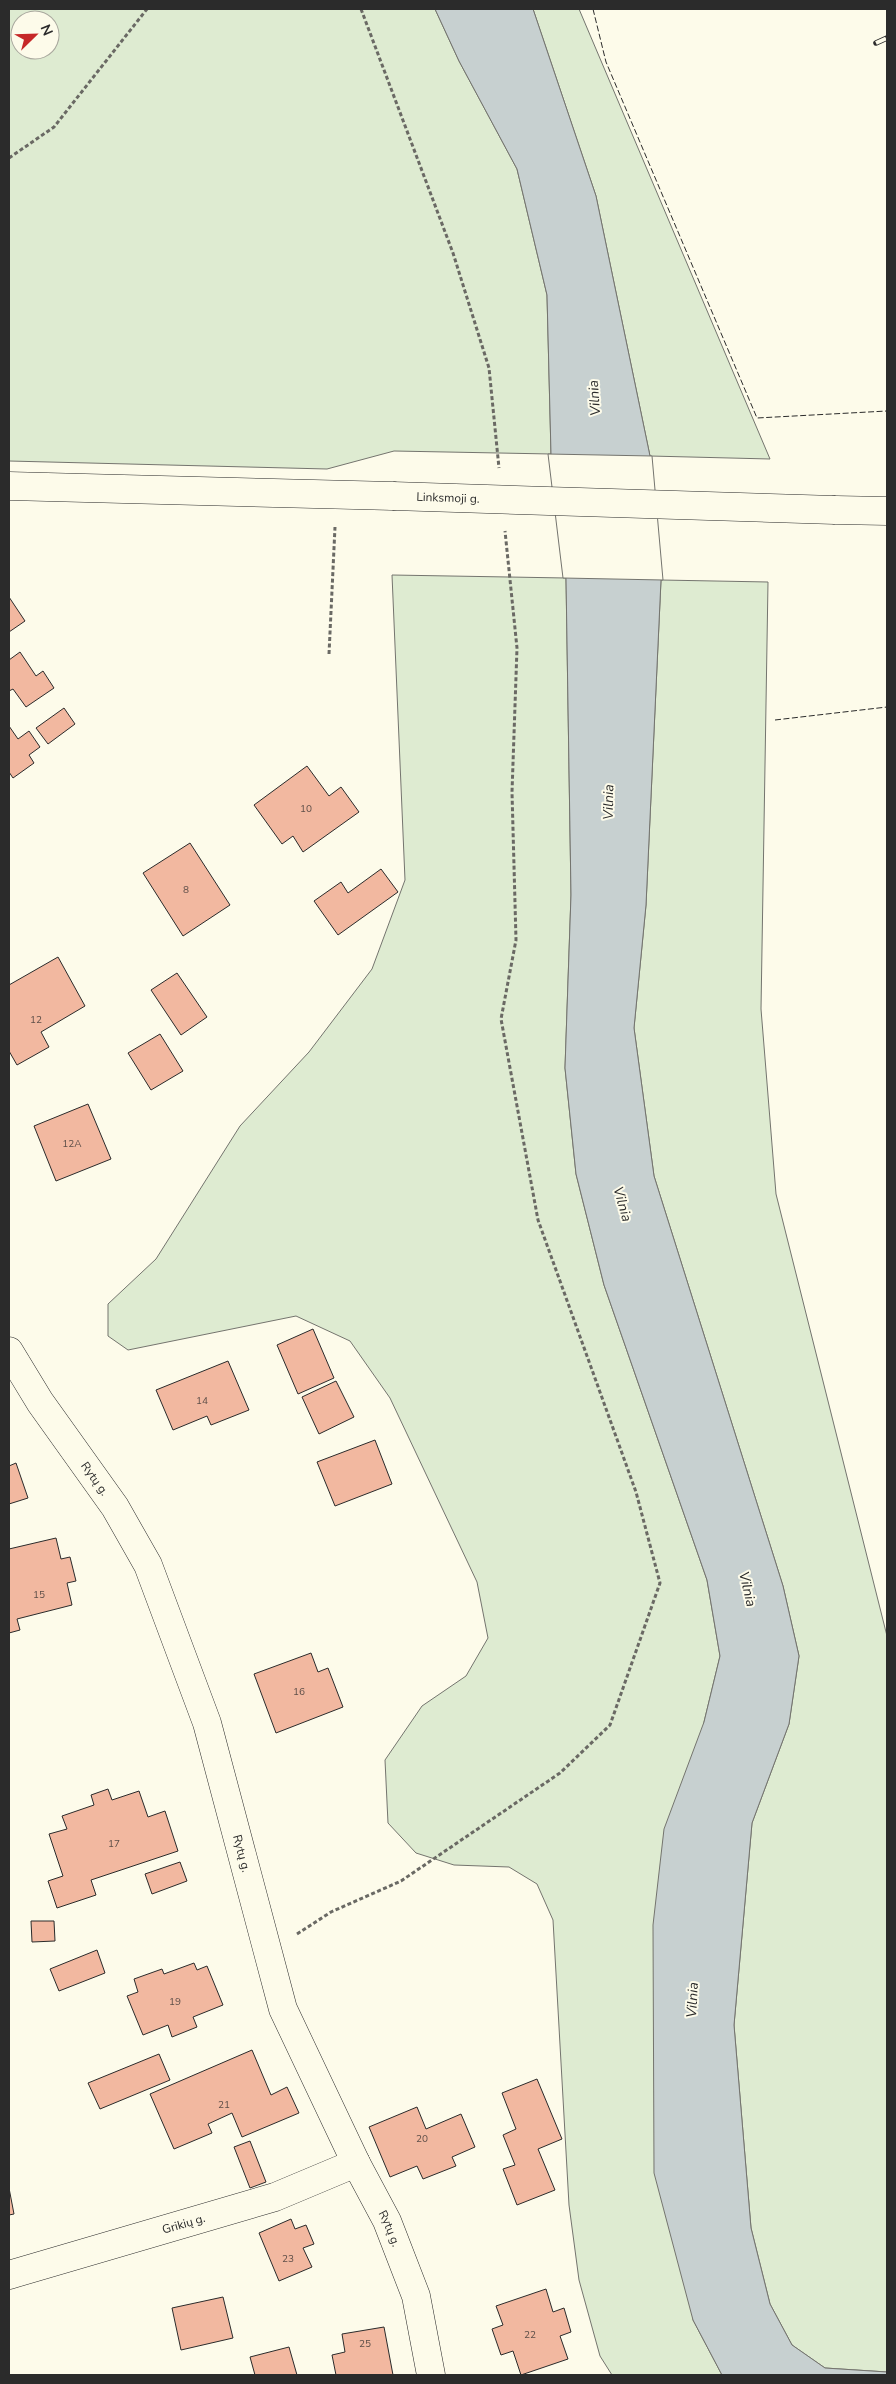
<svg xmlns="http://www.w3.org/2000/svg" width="896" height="2384" font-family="'Nunito Sans',sans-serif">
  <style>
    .green { fill: #deebd1; stroke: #74746e; fill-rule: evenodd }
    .water { fill: #c7d0d0; stroke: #74746e }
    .pier { fill: #fdfbea; stroke: #74746e }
    .building { fill: #f2b8a0; stroke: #2b2b2b }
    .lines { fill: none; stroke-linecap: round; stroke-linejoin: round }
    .minor-casing { stroke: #2b2b2b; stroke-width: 29 }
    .major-casing { stroke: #2b2b2b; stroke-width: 29 }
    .path { stroke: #6a6964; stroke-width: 3; stroke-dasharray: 4 2.5; stroke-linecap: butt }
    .minor { stroke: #fdfbea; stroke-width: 28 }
    .major { stroke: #fdfbea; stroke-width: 28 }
    .rail-casing { stroke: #2b2b2b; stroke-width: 5.5 }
    .rail { stroke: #fdfbea; stroke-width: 4; stroke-dasharray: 11; stroke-linecap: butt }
    .major-bridge-casing { stroke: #2b2b2b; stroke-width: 29; stroke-linecap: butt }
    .major-bridge { stroke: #fdfbea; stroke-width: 28 }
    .fence { stroke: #2b2b2b; stroke-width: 1; stroke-dasharray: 6 2.5; stroke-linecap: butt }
    .labels { text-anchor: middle; stroke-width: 4; stroke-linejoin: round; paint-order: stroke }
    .number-label { font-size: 10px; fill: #5d4e48 }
    .street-label { font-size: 12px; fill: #2b2b2b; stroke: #fdfbea }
    .water-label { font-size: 14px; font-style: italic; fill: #2b2b2b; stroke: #fdfbea }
  </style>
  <rect width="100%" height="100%" fill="#fdfbea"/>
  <path class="green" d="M9 9H435L459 61 517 169 547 295 551 454 394 451 327 469 9 461ZM20 20H50V50H20Z
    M533 9H579L770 459 650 456 596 196Z
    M392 575 566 578 571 895 565 1068 576 1174 604 1285 707 1580 720 1656 704 1722 693 2320 722 2375H612L600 2356 579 2280 569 2205 553 1920 537 1884 509 1867 454 1865 416 1853 388 1823 385 1760 422 1706 466 1676 488 1638 477 1582 390 1398 350 1341 296 1316 128 1350 108 1336V1304L156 1259 240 1126 309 1052 372 969 405 880Z
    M661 580 768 582 761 1009 776 1194 887 1636V2372L825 2368 792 2345 770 2304 751 2228 734 2025 752 1823 789 1724 799 1656 783 1586 654 1176 634 1028 646 905Z"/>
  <path class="water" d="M435 9H533L596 196 650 456 661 580 646 905 634 1028 654 1176 783 1586 799 1656 789 1724 752 1823 734 2025 751 2228 770 2304 792 2345 825 2368 887 2372V2375H722L693 2320 654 2173 653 1925 664 1829 704 1722 720 1656 707 1580 604 1285 576 1174 565 1068 571 895 566 578 551 454 547 295 517 169 459 61Z"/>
  <path class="pier" d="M548 454 652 456 663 580 563 578Z"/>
  <path class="building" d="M9 597 25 621 9 632Z
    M20 652 36 676 43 671 54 688 26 707 13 689 9 691V660Z
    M64 708 75 724 48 744 36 728Z
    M9 726 18 739 29 731 40 747 29 755 34 763 13 778 9 772Z
    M307 766 329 796 341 787 359 812 303 852 293 836 282 844 254 805Z
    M190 843 230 905 183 936 143 873Z
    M381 869 398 892 338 935 314 901 341 882 348 893Z
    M58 957 85 1006 41 1032 49 1047 17 1065 9 1051V985Z
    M177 973 207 1017 181 1035 151 990Z
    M160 1034 183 1071 151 1090 128 1053Z
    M88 1104 111 1159 56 1181 34 1126Z
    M313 1329 334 1378 298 1394 277 1345Z
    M228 1361 249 1410 211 1425 207 1416 173 1430 156 1390Z
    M336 1381 354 1417 319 1434 302 1397Z
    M375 1440 392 1484 335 1506 317 1462Z
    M16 1463 28 1498 9 1504V1466Z
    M56 1538 61 1559 70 1557 76 1581 67 1583 72 1605 17 1619 20 1630 9 1633V1549Z
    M311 1653 318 1672 328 1668 343 1707 276 1733 254 1674Z
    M108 1789 112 1800 139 1791 148 1817 165 1811 178 1851 91 1880 96 1895 57 1908 48 1881 63 1876 49 1834 67 1829 62 1816 94 1805 91 1795Z
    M180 1862 187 1881 152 1894 145 1874Z
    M31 1921H54L55 1941 32 1942Z
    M97 1950 105 1973 59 1991 50 1969Z
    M194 1963 197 1970 207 1966 223 2005 193 2017 197 2027 172 2037 168 2025 143 2035 127 1996 138 1992 134 1979 162 1969 164 1974Z
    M252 2050 271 2095 287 2087 299 2113 242 2137 232 2113 208 2124 212 2133 174 2149 150 2094Z
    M159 2054 170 2080 100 2109 88 2083Z
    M537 2079 562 2139 538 2149 555 2190 517 2205 503 2169 515 2165 503 2135 516 2129 502 2093Z
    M417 2107 426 2129 461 2114 475 2147 452 2157 456 2166 423 2179 417 2166 390 2177 369 2127Z
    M250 2141 266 2182 250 2188 234 2147Z
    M9 2188 14 2214 9 2215Z
    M291 2219 295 2229 306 2225 314 2244 303 2248 312 2267 279 2281 259 2233Z
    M546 2289 553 2312 564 2308 571 2332 560 2336 568 2359 521 2375 513 2351 501 2355 492 2329 503 2325 496 2306Z
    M223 2297 233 2338 181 2350 172 2308Z
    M384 2327 393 2375H336L332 2355 345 2352 342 2334Z
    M289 2347 297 2375H255L250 2357Z"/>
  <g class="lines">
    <g class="minor-casing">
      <g id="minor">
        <path id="s1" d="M9 1351 40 1402 115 1507 148 1565 207 1723 283 2009 356 2163 387 2221 416 2296 431 2375"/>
        <path id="s2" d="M9 2275 275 2197 356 2163"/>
      </g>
    </g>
    <g class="major-casing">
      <path id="major" d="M9 486 393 496
        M835 510 887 511"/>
    </g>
    <path class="path" d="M361 9 453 253 489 368 499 468
      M9 158 54 127 147 9
      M329 654 335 527
      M297 1934 331 1912 401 1881 560 1773 610 1725 660 1583 636 1492 538 1220 501 1019 516 940 512 792 517 648 505 531"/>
    <use href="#minor" class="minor"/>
    <use href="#major" class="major"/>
    <g class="rail-casing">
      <path id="rail" d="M876 43 887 38"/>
    </g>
    <use href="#rail" class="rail"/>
    <g class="major-bridge-casing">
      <g id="major-bridge">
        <path id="s3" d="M393 496 835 510"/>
      </g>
    </g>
    <use href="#major-bridge" class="major-bridge"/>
    <path class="fence" d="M593 9 606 62 757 418 887 411
      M775 720 887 707"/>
  </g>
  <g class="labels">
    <g class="number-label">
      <text x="306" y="812">10</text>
      <text x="186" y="893">8</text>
      <text x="36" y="1023">12</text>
      <text x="72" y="1147">12A</text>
      <text x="202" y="1404">14</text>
      <text x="39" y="1598">15</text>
      <text x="299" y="1695">16</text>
      <text x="114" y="1847">17</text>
      <text x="175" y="2005">19</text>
      <text x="224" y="2108">21</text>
      <text x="422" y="2142">20</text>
      <text x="288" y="2262">23</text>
      <text x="530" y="2338">22</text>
      <text x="365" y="2347">25</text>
    </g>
    <g class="street-label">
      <text dy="4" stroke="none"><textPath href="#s3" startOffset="55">Linksmoji g.</textPath></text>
      <text dy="4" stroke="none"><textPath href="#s1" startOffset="154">Rytų g.</textPath></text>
      <text dy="4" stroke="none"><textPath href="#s1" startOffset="559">Rytų g.</textPath></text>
      <text dy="4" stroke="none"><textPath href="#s2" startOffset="182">Grikių g.</textPath></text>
      <text dy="4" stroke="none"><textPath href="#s1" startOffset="964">Rytų g.</textPath></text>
    </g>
    <g class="water-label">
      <text transform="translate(594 398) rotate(-94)" y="5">Vilnia</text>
      <text transform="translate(608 802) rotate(-89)" y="5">Vilnia</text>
      <text transform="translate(623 1204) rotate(74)" y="5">Vilnia</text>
      <text transform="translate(748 1589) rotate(77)" y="5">Vilnia</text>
      <text transform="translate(692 2000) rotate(-87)" y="5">Vilnia</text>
    </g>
  </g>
  <rect width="896" height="2384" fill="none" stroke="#2b2b2b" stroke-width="20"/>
  <g transform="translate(35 35) rotate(67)"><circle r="24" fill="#fdfbea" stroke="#a9a89e"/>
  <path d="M0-4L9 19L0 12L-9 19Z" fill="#c62828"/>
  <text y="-8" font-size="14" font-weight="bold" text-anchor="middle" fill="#2b2b2b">N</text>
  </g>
</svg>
